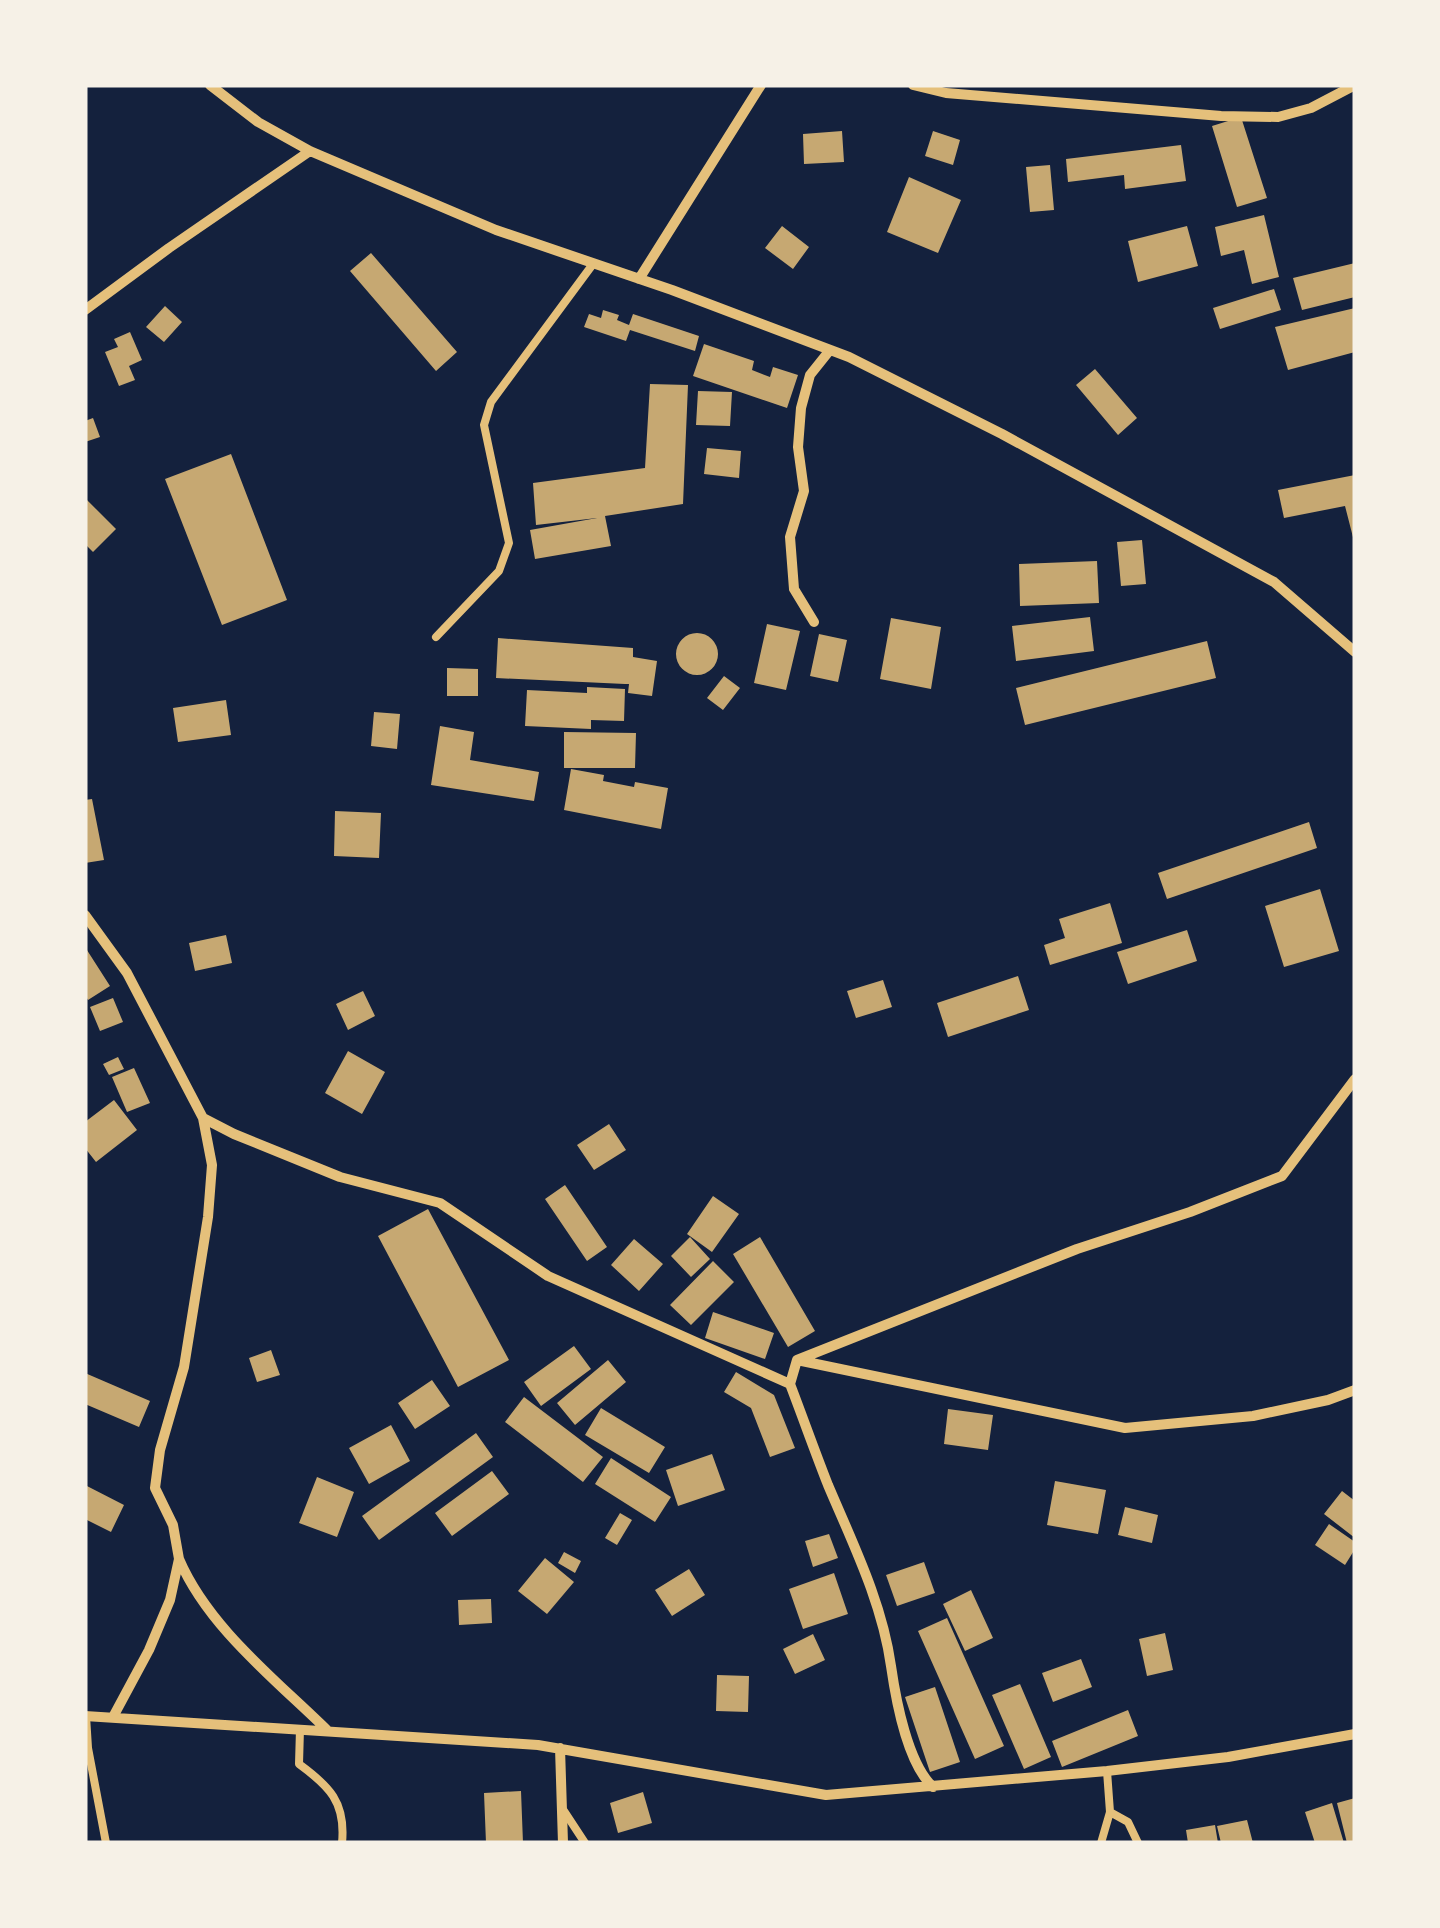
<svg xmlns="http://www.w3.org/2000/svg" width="1440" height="1928" font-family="Figtree,sans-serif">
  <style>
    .building { fill: #c6a872 }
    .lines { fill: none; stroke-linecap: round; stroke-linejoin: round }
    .service { stroke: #e5c07b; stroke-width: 8 }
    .minor { stroke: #e5c07b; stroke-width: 10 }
  </style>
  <rect width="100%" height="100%" fill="#14213d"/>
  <path class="building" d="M1241 117 1267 198 1237 207 1212 126Z
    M842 131 844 162 804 164 803 134Z
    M933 131 960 140 953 165 925 156Z
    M1181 145 1186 181 1125 189 1124 175 1068 182 1066 159Z
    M1050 165 1054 210 1030 212 1026 167Z
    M909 177 961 200 938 253 887 232Z
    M1264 215 1279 277 1252 284 1244 250 1221 256 1215 227Z
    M782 226 809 247 793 269 765 248Z
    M1187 226 1198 266 1138 282 1128 241Z
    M371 253 457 352 436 371 350 271Z
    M1355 263V297L1302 310 1293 278Z
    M1274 289 1281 310 1220 329 1213 308Z
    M165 306 182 322 164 342 146 327Z
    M1355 308V352L1288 370 1275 327Z
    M603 310 619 315 617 320 629 325 633 314 699 336 695 351 630 330 626 341 584 327 589 314 601 318Z
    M130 332 142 360 129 366 135 380 119 386 105 352 118 347 114 339Z
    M704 344 754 361 752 370 770 377 773 367 798 375 787 408 693 376Z
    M1095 369 1137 418 1118 435 1076 385Z
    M650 384 688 385 683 504 605 516 611 546 535 559 530 530 597 518 536 525 533 483 645 468Z
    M698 391 732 392 730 426 696 425Z
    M93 418 100 437 85 442V421Z
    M707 448 741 451 739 478 704 474Z
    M231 454 287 600 222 625 165 479Z
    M1355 475V545L1345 506 1284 518 1278 490Z
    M85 498 116 529 93 552 85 544Z
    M1142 540 1146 584 1121 586 1117 542Z
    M1097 561 1099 603 1020 606 1019 564Z
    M1090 617 1094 651 1016 661 1012 626Z
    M891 618 941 627 931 689 880 679Z
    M767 624 800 631 786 690 754 683Z
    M676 654a21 21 0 1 1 42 0a21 21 0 1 1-42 0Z
    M819 634 847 640 838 682 810 676Z
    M498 638 633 648V657L657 661 652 696 628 693 629 684H625L496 678Z
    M1207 641 1216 678 1025 725 1016 688Z
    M447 668 478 669V696H447Z
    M724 676 740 688 723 710 707 698Z
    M587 687 625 689 624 721 591 720V729L525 726 527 690 587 693Z
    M226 700 231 735 178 742 173 708Z
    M374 712 400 714 397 749 371 746Z
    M440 726 474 732 470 760 539 772 534 801 431 785Z
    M564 732 636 733 635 768H564Z
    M571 769 604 775 603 781 634 787 635 782 668 788 661 829 564 810Z
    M92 799 104 860 85 863V800Z
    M335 811 381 813 379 858 334 856Z
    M1309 822 1317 848 1167 899 1158 873Z
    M1320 889 1339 951 1284 967 1265 906Z
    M1110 903 1122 943 1050 965 1044 945 1065 938 1059 919Z
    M1187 930 1197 961 1128 984 1117 952Z
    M226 935 232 963 195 971 189 943Z
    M85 947 110 986 88 1000 85 995Z
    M1018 976 1029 1010 948 1037 937 1003Z
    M883 980 892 1007 856 1018 847 991Z
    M363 991 375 1016 348 1030 336 1004Z
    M113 998 123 1022 100 1031 90 1007Z
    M348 1051 385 1072 362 1114 325 1093Z
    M118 1057 124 1069 109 1075 103 1064Z
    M134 1068 150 1103 127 1112 112 1077Z
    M114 1100 137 1130 96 1162 85 1148V1122Z
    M609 1124 626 1150 594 1170 577 1145Z
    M565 1185 607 1247 587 1261 545 1199Z
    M713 1196 739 1214 712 1252 687 1234Z
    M428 1209 509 1360 458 1387 378 1236Z
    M690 1237 710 1259 691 1277 671 1256Z
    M760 1237 815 1331 788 1347 733 1254Z
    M634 1239 663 1264 639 1291 611 1265Z
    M713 1261 734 1282 691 1325 670 1305Z
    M713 1312 774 1333 765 1359 705 1338Z
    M574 1346 591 1369 541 1406 524 1382Z
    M271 1350 280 1375 257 1382 249 1358Z
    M608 1360 626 1382 575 1425 557 1403Z
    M736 1372 774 1395 795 1448 770 1457 751 1408 724 1392Z
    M85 1373 150 1401 139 1427 85 1404Z
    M432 1380 450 1406 415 1429 398 1403Z
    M524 1397 603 1457 583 1482 505 1422Z
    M601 1408 665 1447 649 1473 585 1435Z
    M948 1409 993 1415 988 1450 944 1444Z
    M391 1425 410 1461 369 1484 349 1448Z
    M476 1433 493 1457 379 1540 362 1516Z
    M712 1454 725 1490 678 1506 666 1470Z
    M611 1458 671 1497 655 1522 595 1484Z
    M492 1471 509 1494 452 1536 435 1513Z
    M317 1477 354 1492 337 1537 299 1523Z
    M1055 1481 1106 1490 1098 1534 1047 1525Z
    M85 1485 124 1505 111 1532 85 1519Z
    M1342 1491 1355 1501V1538L1324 1514Z
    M1125 1507 1158 1515 1152 1543 1118 1535Z
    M620 1513 632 1520 617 1545 605 1538Z
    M1329 1524 1355 1542V1549L1345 1565 1315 1545Z
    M829 1534 838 1558 813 1567 805 1541Z
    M564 1552 581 1561 575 1573 558 1563Z
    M545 1558 574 1582 547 1614 518 1591Z
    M924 1562 935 1593 897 1606 886 1575Z
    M689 1569 705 1595 672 1616 655 1590Z
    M834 1573 848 1614 803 1629 789 1589Z
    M971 1590 993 1638 965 1651 943 1604Z
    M491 1599 492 1623 459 1625 458 1600Z
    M947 1618 1004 1746 975 1759 918 1631Z
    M1165 1633 1173 1670 1147 1676 1139 1639Z
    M813 1634 825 1660 795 1674 783 1649Z
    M1081 1659 1092 1687 1053 1702 1042 1673Z
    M717 1675 749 1676 748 1712 716 1711Z
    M1020 1684 1051 1757 1024 1769 992 1695Z
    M935 1687 960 1762 930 1772 905 1697Z
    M1128 1710 1138 1736 1062 1767 1052 1741Z
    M521 1791 523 1843H486L484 1793Z
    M643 1792 652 1823 618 1833 610 1803Z
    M1355 1798V1843H1347L1337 1803Z
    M1332 1803 1344 1843H1315L1305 1812Z
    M1247 1820 1253 1843H1221L1217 1826Z
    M1215 1825 1218 1843H1188L1186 1830Z"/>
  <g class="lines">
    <path class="service" d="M436 637 499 571 509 543 484 425 491 402 593 264
      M86 1716 88 1748 106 1843
      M300 1729 299 1764C329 1786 346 1802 342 1843
      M564 1811 585 1843
      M1110 1812 1128 1822 1138 1843
      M1101 1843 1110 1812 1107 1771"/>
    <path class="minor" d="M210 85 258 122 310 151 496 230 672 290 849 357 1002 434 1274 582 1355 652
      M913 85 946 93 1221 116 1278 117 1311 108 1355 85
      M639 279 761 85
      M85 310 169 248 310 151
      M814 622 794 589 790 537 804 491 798 447 801 408 810 375 830 350
      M85 915 127 973 203 1118 212 1165 208 1217 184 1367 160 1450 155 1488 173 1525 179 1559 170 1600 149 1650 113 1717
      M203 1118 234 1134 340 1177 440 1203 548 1276 790 1384
      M797 1360 1125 1428 1253 1416 1328 1400 1355 1390
      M179 1559C208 1627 275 1679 327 1730
      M85 1716 538 1745 826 1795 1107 1771 1228 1757 1355 1734
      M560 1748 563 1843
      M933 1787C908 1764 896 1701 891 1666 882 1602 853 1544 828 1485 815 1452 803 1418 790 1384L797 1360 1077 1249 1190 1212 1282 1176 1355 1079"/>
  </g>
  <rect width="1440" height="1928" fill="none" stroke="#f6f1e7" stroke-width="175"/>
</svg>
